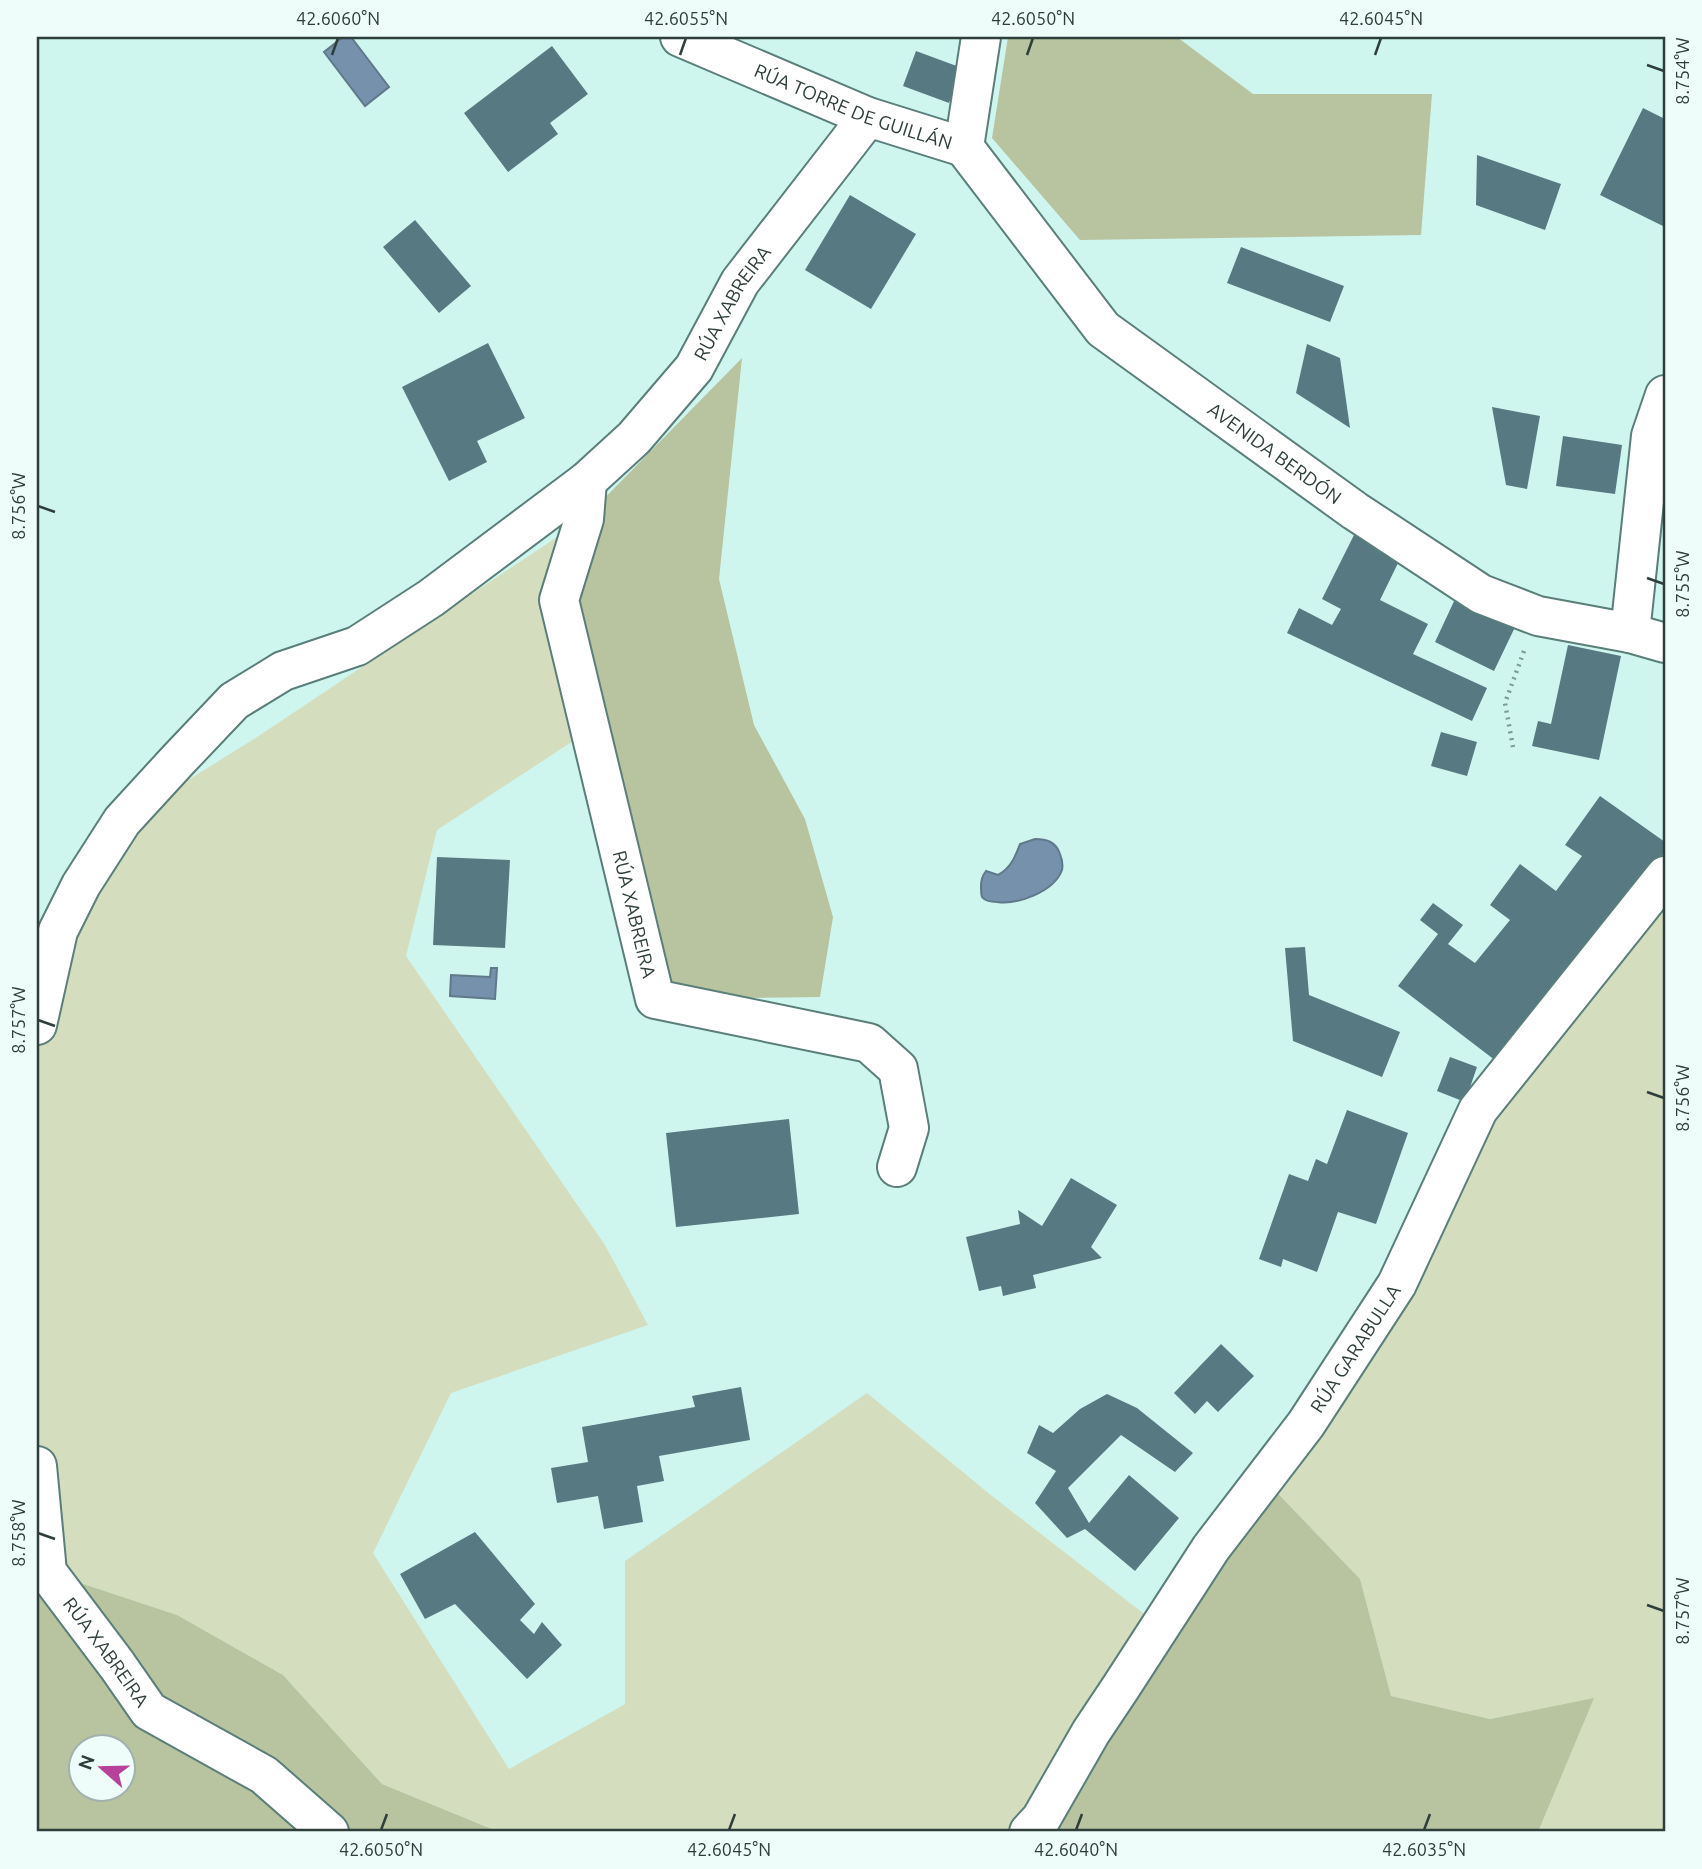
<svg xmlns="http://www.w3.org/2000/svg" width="1702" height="1869" font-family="Ubuntu,sans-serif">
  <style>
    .green { fill: #d4debe }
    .forest { fill: #b8c3a0; fill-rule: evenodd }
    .water { fill: #7591ab; stroke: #607889; stroke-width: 2 }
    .building { fill: #567982 }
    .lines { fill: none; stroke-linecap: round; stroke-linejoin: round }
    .minor-casing { stroke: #5a7e79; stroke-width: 42 }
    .path { stroke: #7e9a95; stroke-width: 4.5; stroke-dasharray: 2 5; stroke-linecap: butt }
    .minor { stroke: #fff; stroke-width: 38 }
    .ticks { fill: none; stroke: #2e3e3b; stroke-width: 2.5 }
    .labels { text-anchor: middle; stroke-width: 7; stroke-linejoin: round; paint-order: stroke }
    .street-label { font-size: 19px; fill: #2e3e3b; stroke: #eefdfa }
    .neatline { fill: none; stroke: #2e3e3b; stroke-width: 2.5 }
    .ticks-label { font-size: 18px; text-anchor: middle; fill: #2e3e3b }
  </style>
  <rect width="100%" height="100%" fill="#cef6ef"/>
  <path class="green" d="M584 519 590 730 437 830 406 956 605 1245 648 1325 451 1393 373 1553 509 1769 625 1704V1561L867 1393 992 1496 1161 1627 1029 1832H499L382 1784 283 1675 177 1615 47 1572 37 1466V1025L122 821 254 739Z
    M1665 876V1832H1538L1593 1699 1490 1719 1391 1696 1360 1579 1264 1479 1478 1110Z"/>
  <path class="forest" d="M1008 37H1177L1253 94H1432L1421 235 1080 240 992 138Z
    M742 358 719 579 754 725 805 819 833 917 820 997 655 999 559 600 584 519Z
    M1264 1479 1360 1579 1391 1696 1490 1719 1594 1698 1538 1832H1029Z
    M47 1572 177 1615 283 1675 382 1784 499 1832H37V1578ZM80 1746H122V1788H80Z"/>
  <path class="water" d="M343 37H351L389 87 365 106 324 52Z
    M1035 839C1047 839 1056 842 1060 854 1062 859 1063 865 1062 870 1054 892 1017 905 997 902 992 902 985 901 982 897 981 894 981 889 981 886 981 880 982 876 986 871L998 875C1011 868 1015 857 1020 844Z
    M491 968H497L495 999 450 996 451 975 490 977Z"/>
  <path class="building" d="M552 46 588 94 550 123 558 134 508 172 464 113Z
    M916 51 962 68 949 103 903 86Z
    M1643 108 1665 119V227L1600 195Z
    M1477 155 1561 184 1545 230 1476 205Z
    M850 195 916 234 871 309 805 270Z
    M415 220 471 286 439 313 383 247Z
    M1241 247 1344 286 1330 322 1227 283Z
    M488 343 525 418 477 441 487 462 449 481 402 387Z
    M1307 344 1340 358 1350 428 1296 393Z
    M1492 407 1540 416 1527 489 1506 485Z
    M1563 436 1622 445 1615 494 1556 486Z
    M1354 535 1400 559 1380 600 1428 624 1413 654 1487 688 1472 721 1287 633 1299 608 1332 625 1341 609 1322 599Z
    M1456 597 1516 625 1494 671 1435 642Z
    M1568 645 1621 656 1599 760 1532 746 1538 721 1551 724Z
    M1441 732 1477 742 1467 776 1431 766Z
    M1600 796 1665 842V852L1500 1064 1398 986 1438 934 1420 920 1433 903 1463 925 1448 944 1475 963 1510 920 1490 905 1520 864 1556 891 1582 856 1565 845Z
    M437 857 510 860 505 948 433 945Z
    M1305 947 1309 995 1400 1032 1382 1077 1293 1041 1285 948Z
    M1450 1057 1477 1067 1465 1102 1437 1091Z
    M1347 1110 1408 1133 1376 1224 1338 1212 1317 1272 1283 1259 1281 1267 1259 1259 1289 1174 1308 1181 1316 1159 1327 1164Z
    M789 1119 799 1214 676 1227 666 1133Z
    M1071 1178 1117 1205 1091 1247 1102 1258 1033 1275 1036 1288 1003 1296 1001 1286 979 1291 966 1237 1020 1224 1018 1210 1042 1226Z
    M1221 1344 1254 1376 1218 1412 1207 1401 1195 1414 1174 1393Z
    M741 1387 750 1440 659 1456 664 1481 637 1486 643 1522 604 1529 598 1496 557 1503 551 1468 588 1462 582 1427 695 1407 692 1396Z
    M1107 1394 1137 1408 1193 1453 1175 1472 1121 1435 1068 1488 1089 1523 1129 1475 1179 1518 1135 1571 1085 1529 1067 1538 1035 1503 1056 1471 1027 1453 1039 1425 1053 1433 1080 1409Z
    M475 1532 535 1604 520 1620 534 1634 542 1622 562 1645 527 1679 455 1604 425 1619 400 1574Z"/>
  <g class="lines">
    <g class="minor-casing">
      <g id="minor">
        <path id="s1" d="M680 37 868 117 964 147"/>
        <path id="s2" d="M964 147 1103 329 1355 511 1481 594 1538 616 1630 633 1665 643"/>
        <path d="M964 147 981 37"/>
        <path id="s3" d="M587 481 584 519 559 600 655 999 869 1043 898 1069 909 1128 897 1167"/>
        <path d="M1630 633 1651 436 1665 395"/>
        <path id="s4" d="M37 1025 58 931 81 885 122 821 178 760 234 701 283 671 357 646 431 598 587 481 634 438 694 368 740 282 868 117"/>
        <path id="s5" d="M37 1466 47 1572 117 1665 149 1711 264 1775 329 1832"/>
        <path id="s6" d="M1029 1832 1041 1819 1091 1732 1121 1687 1211 1548 1306 1424 1397 1284 1478 1110 1665 876"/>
      </g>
    </g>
    <path class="path" d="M1513 747 1505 703 1524 651"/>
    <use href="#minor" class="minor"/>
  </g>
  <path class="ticks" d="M332 55 338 38M680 55 686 38M1027 55 1033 38M1375 55 1381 38M1647 65 1664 71M38 506 55 512M1647 578 1664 584M38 1020 55 1026M1647 1092 1664 1098M38 1533 55 1539M1647 1605 1664 1611M381 1830 387 1814M729 1830 735 1814M1076 1830 1082 1814M1424 1830 1430 1814"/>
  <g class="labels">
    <g class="street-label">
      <text dy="7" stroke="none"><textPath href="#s1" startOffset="187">RÚA TORRE DE GUILLÁN</textPath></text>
      <text dy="7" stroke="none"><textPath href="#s4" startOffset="1038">RÚA XABREIRA</textPath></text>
      <text dy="7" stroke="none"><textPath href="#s2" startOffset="441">AVENIDA BERDÓN</textPath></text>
      <text dy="7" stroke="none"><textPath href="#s3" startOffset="446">RÚA XABREIRA</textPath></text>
      <text dy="7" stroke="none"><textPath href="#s6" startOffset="584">RÚA GARABULLA</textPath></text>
      <text dy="7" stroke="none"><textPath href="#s5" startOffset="206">RÚA XABREIRA</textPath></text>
    </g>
  </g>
  <rect width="1702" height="1869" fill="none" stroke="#eefdfa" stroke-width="77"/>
  <g transform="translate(102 1768) rotate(290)"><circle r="33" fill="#eefdfa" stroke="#a1b1ae" stroke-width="2"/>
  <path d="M0-5L12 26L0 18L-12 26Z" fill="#b84299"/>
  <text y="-10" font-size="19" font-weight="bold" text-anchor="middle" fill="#2e3e3b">N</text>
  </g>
  <rect x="38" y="38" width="1626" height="1792" class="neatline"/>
  <g class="ticks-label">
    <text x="338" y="25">42.6060°N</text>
    <text x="686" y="25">42.6055°N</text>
    <text x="1033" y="25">42.6050°N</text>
    <text x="1381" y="25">42.6045°N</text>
    <text transform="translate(1683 71) rotate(-90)" y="6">8.754°W</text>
    <text transform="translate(19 506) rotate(-90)" y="6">8.756°W</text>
    <text transform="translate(1683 584) rotate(-90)" y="6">8.755°W</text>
    <text transform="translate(19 1020) rotate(-90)" y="6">8.757°W</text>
    <text transform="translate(1683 1098) rotate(-90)" y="6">8.756°W</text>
    <text transform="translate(19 1533) rotate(-90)" y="6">8.758°W</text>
    <text transform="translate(1683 1611) rotate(-90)" y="6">8.757°W</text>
    <text x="381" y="1856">42.6050°N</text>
    <text x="729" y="1856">42.6045°N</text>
    <text x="1076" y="1856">42.6040°N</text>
    <text x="1424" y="1856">42.6035°N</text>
  </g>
</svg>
